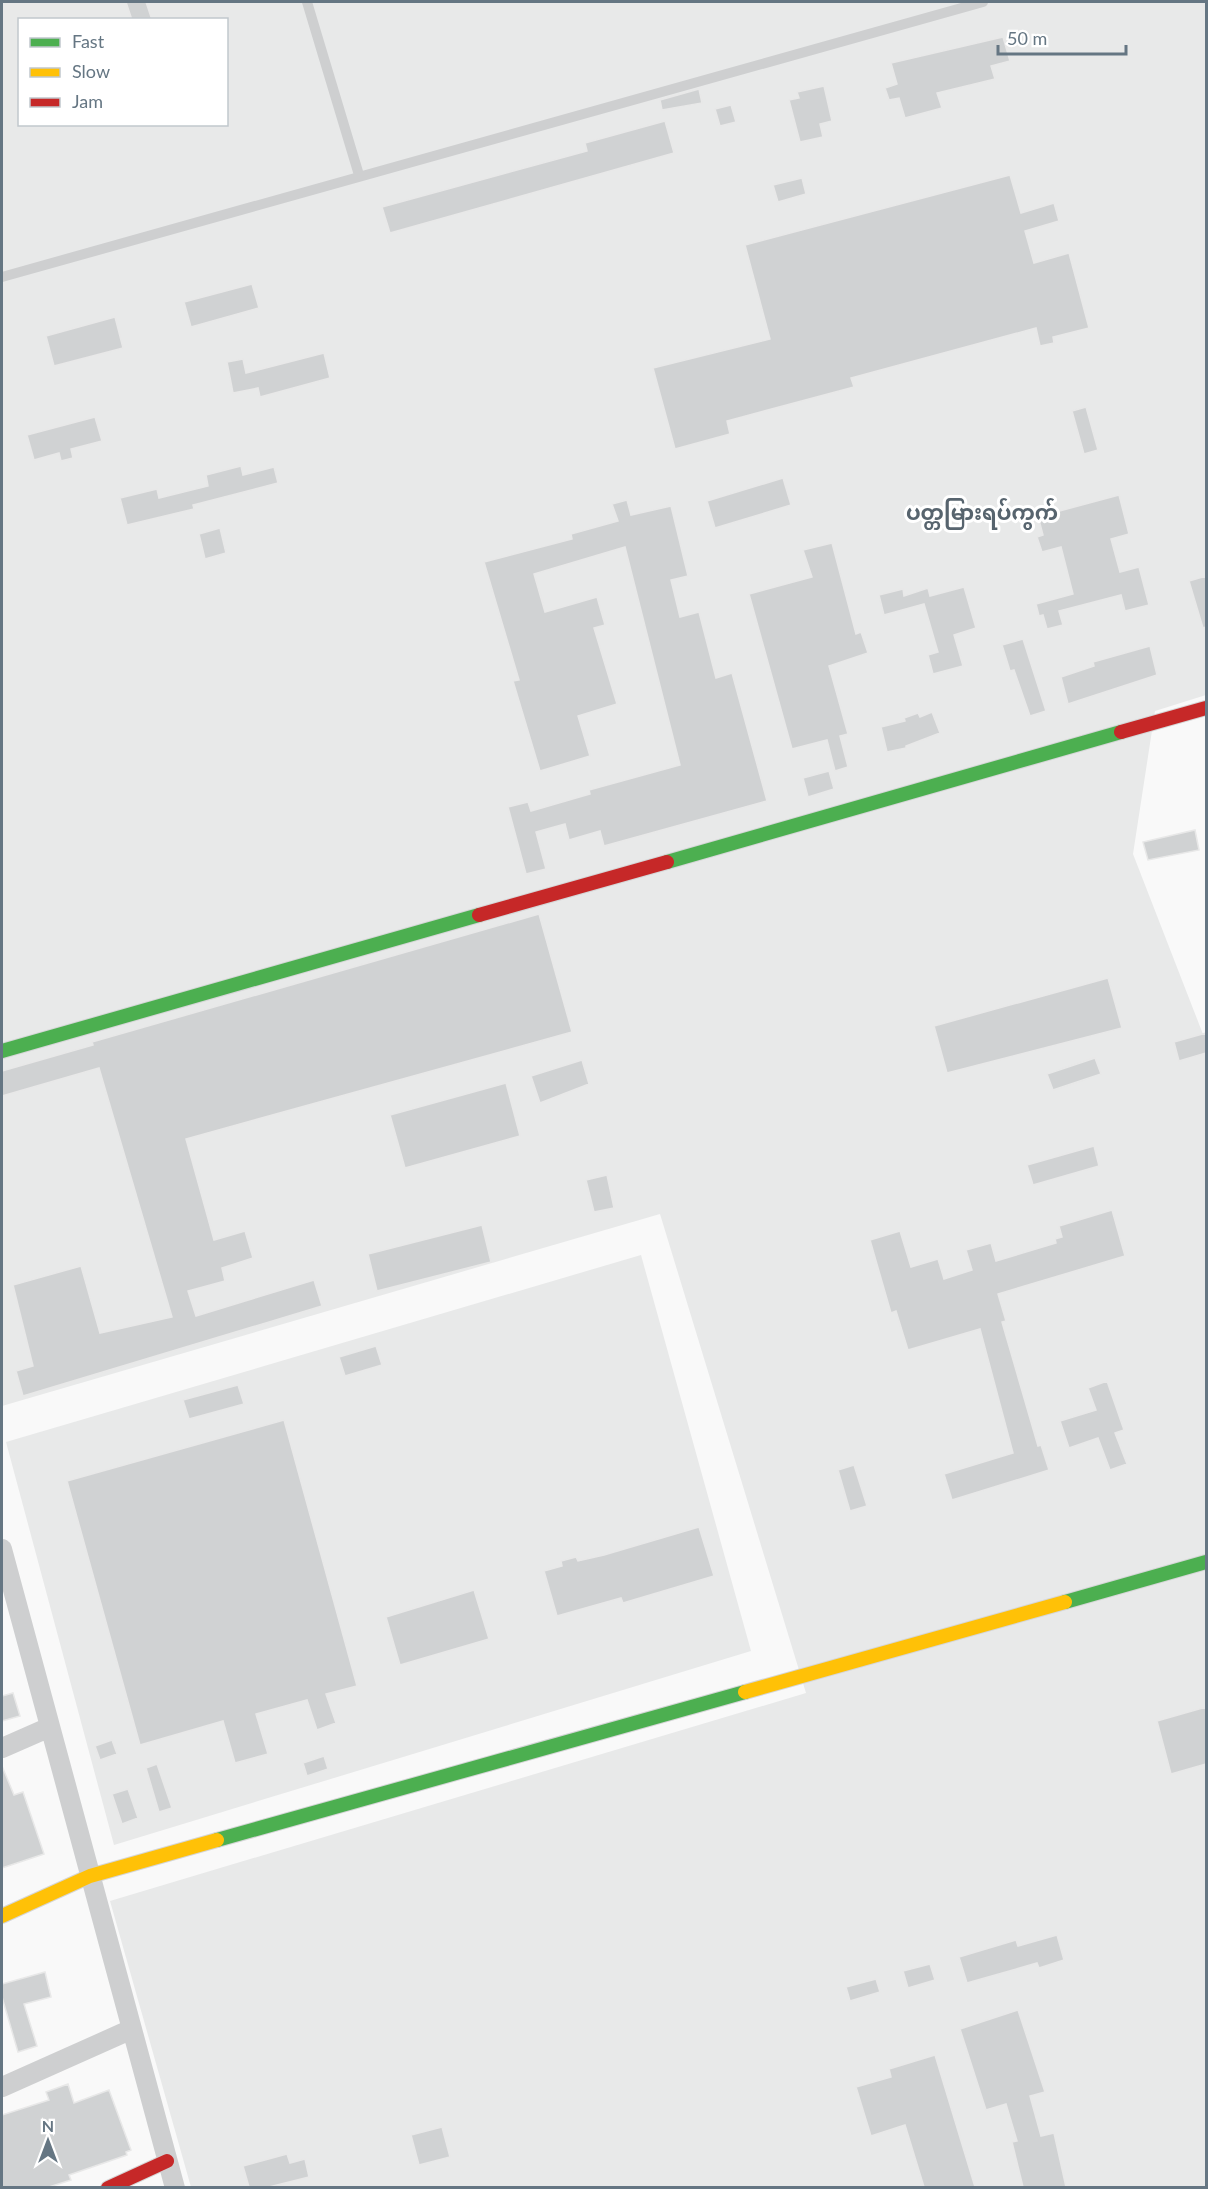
<svg xmlns="http://www.w3.org/2000/svg" width="1208" height="2189" font-family="Lato,'Noto Sans Myanmar',sans-serif">
  <style>
    .built { fill: #e8e9e9; fill-rule: evenodd }
    .building { fill: #d0d2d3; stroke: #e8e8e8; stroke-width: 1.5 }
    .lines { fill: none; stroke-linecap: round; stroke-linejoin: round }
    .fast-casing { stroke: #d5d6d7; stroke-width: 16 }
    .slow-casing { stroke: #d5d6d7; stroke-width: 16 }
    .jam-casing { stroke: #d5d6d7; stroke-width: 16 }
    .lane { stroke: #cecfd0; stroke-width: 10 }
    .street { stroke: #cecfd0; stroke-width: 20 }
    .fast { stroke: #4caf50; stroke-width: 14 }
    .slow { stroke: #ffc107; stroke-width: 14 }
    .jam { stroke: #c62828; stroke-width: 14 }
    .labels { text-anchor: middle; stroke-width: 6; stroke-linejoin: round; paint-order: stroke }
    .quarter-label { font-size: 21px; font-weight: bold; fill: #57646e; stroke: #fff }
  </style>
  <rect width="100%" height="100%" fill="#f9f9f9"/>
  <path class="built" d="M2 2H1206V695L1155 711 1133 854 1206 1042V2187H191L110 1901 806 1693 660 1214 2 1406ZM20 20H226V124H20Z
    M641 1255 751 1651 114 1845 6 1442Z"/>
  <path class="building" d="M126 2H146L152 20H132Z
    M1003 37 1010 61 991 66 995 79 937 93 942 108 905 118 899 98 889 100 885 88 897 84 891 63Z
    M824 86 832 121 820 124 823 137 800 142 789 100 799 98 797 92Z
    M699 89 702 103 662 110 660 100Z
    M731 105 736 122 720 126 715 109Z
    M665 121 674 153 390 233 382 207 587 151 585 143Z
    M1010 175 1021 213 1054 203 1059 221 1025 231 1034 263 1069 253 1089 328 1053 337 1054 343 1040 346 1036 328 851 378 854 387 727 421 730 434 675 449 653 368 770 339 745 245Z
    M802 178 806 194 778 202 773 185Z
    M252 284 259 308 191 327 184 302Z
    M115 317 123 348 54 366 46 336Z
    M324 353 330 378 260 397 258 388 233 393 227 362 243 359 246 373Z
    M1086 407 1098 450 1084 454 1072 411Z
    M95 417 102 441 71 449 73 458 61 461 59 453 34 460 27 435Z
    M241 466 243 475 274 467 278 483 193 505 194 509 127 525 120 498 157 489 159 498 208 486 206 475Z
    M783 478 791 505 715 528 707 501Z
    M1119 495 1129 534 1111 539 1120 572 1139 567 1149 605 1125 611 1121 595 1059 611 1063 625 1047 629 1043 615 1039 616 1036 604 1073 594 1061 547 1042 552 1037 537 1043 535 1039 520 1053 516 1052 513Z
    M627 500 631 515 671 506 688 576 671 580 680 617 699 612 716 678 732 673 767 801 604 846 600 831 569 840 565 824 536 832 546 869 526 874 508 807 528 802 531 811 590 794 589 790 680 765 625 547 534 574 545 612 597 597 605 625 594 628 617 704 578 716 590 756 540 771 513 681 519 680 484 562 572 539 571 534 618 521 612 504Z
    M220 528 226 553 205 559 199 534Z
    M832 543 856 634 861 632 868 653 829 666 848 734 840 736 848 767 835 771 827 740 792 749 749 594 812 577 803 550Z
    M1206 576V627L1203 628 1189 581Z
    M964 587 976 628 954 635 963 666 933 674 928 655 938 652 924 604 884 615 879 595 903 589 904 596 928 588 930 596Z
    M1023 639 1046 711 1030 716 1014 670 1010 671 1002 645Z
    M1150 646 1157 675 1068 704 1061 677 1094 666 1093 662Z
    M932 712 940 733 906 746V748L887 752 881 727 905 721 904 718 918 713 920 717Z
    M829 771 834 789 808 797 803 778Z
    M1195 830 1199 850 1148 860 1143 842Z
    M539 914 572 1032 186 1139 214 1240 245 1231 253 1258 222 1268 225 1281 188 1291 196 1316 314 1280 322 1306 23 1396 16 1371 33 1366 13 1285 81 1266 100 1333 172 1317 99 1068 2 1096V1071L93 1045 92 1042Z
    M1108 978 1122 1028 947 1073 934 1026Z
    M1206 1033V1053L1179 1061 1174 1042Z
    M1095 1058 1101 1074 1053 1090 1047 1074Z
    M582 1060 589 1084 540 1103 531 1076Z
    M506 1083 520 1136 405 1168 390 1115Z
    M1094 1146 1099 1166 1033 1185 1027 1165Z
    M607 1175 614 1208 594 1212 586 1180Z
    M1112 1210 1125 1256 998 1294 1006 1321 1002 1322 1038 1446 1041 1445 1049 1470 952 1500 944 1474 1013 1453 980 1329 908 1350 896 1311 891 1313 870 1240 900 1231 911 1267 938 1259 944 1279 972 1270 966 1250 991 1243 996 1261 1056 1243 1055 1239 1062 1237 1059 1226Z
    M482 1225 491 1262 377 1291 368 1254Z
    M376 1346 382 1365 345 1376 339 1357Z
    M1107 1381 1124 1430 1115 1433 1127 1464 1110 1470 1098 1438 1069 1448 1060 1421 1096 1410 1088 1388Z
    M238 1385 244 1404 189 1419 183 1400Z
    M284 1420 357 1686 326 1694 336 1723 317 1730 307 1700 256 1714 268 1754 235 1763 223 1721 140 1745 67 1481Z
    M854 1465 867 1506 850 1511 838 1470Z
    M699 1527 714 1576 623 1603 621 1598 557 1616 544 1571 562 1566 561 1561 576 1557 578 1561 604 1555Z
    M474 1590 489 1639 400 1665 386 1617Z
    M13 1693 20 1716 2 1721V1696Z
    M1206 1707V1764L1171 1774 1157 1721Z
    M112 1740 117 1754 100 1760 95 1746Z
    M324 1756 328 1769 307 1776 303 1763Z
    M157 1764 172 1808 159 1812 146 1768Z
    M2 1766 14 1795 23 1792 44 1854 2 1868Z
    M128 1789 138 1818 122 1824 112 1794Z
    M1057 1935 1064 1960 1039 1968 1037 1963 967 1983 959 1957 1016 1940 1018 1946Z
    M930 1964 935 1980 908 1988 903 1971Z
    M45 1972 51 1997 24 2004 37 2046 18 2052 2 1997V1984Z
    M876 1979 880 1992 850 2001 846 1987Z
    M1018 2010 1045 2092 1030 2096 1041 2136 1054 2133 1066 2187H1023L1012 2142 1017 2141 1006 2104 986 2110 960 2029Z
    M935 2055 975 2187H924L905 2125 871 2136 856 2087 891 2077 889 2069Z
    M68 2084 74 2103 109 2090 131 2150 126 2152 127 2155 69 2175 71 2180 49 2187H2V2115L49 2100 46 2092Z
    M442 2127 450 2157 419 2165 411 2135Z
    M287 2154 290 2163 305 2159 309 2177 269 2187H249L243 2166Z"/>
  <g class="lines">
    <g class="fast-casing">
      <path id="fast" d="M667 862 1121 732
        M2 1051 479 915
        M1065 1602 1206 1562
        M217 1840 745 1692"/>
    </g>
    <g class="slow-casing">
      <path id="slow" d="M745 1692 1065 1602
        M2 1916 90 1876 217 1840"/>
    </g>
    <g class="jam-casing">
      <path id="jam" d="M1121 732 1206 708
        M479 915 667 862
        M108 2188 167 2161"/>
    </g>
    <path class="lane" d="M307 2 359 175
      M2 277 983 2"/>
    <path class="street" d="M2 1549 175 2188
      M2 1748 50 1727
      M2 2087 132 2029"/>
    <use href="#fast" class="fast"/>
    <use href="#slow" class="slow"/>
    <use href="#jam" class="jam"/>
  </g>
  <g class="labels">
    <g class="quarter-label">
      <text x="982" y="520">ပတ္တမြားရပ်ကွက်</text>
    </g>
  </g>
  <rect width="1208" height="2189" fill="none" stroke="#657683" stroke-width="6"/>
  <rect x="18" y="18" width="210" height="108" fill="#ffffff" stroke="#c1c8cd" stroke-width="1.5"/>
  <rect x="30" y="38" width="30" height="9" fill="#4caf50" stroke="#c1c8cd" stroke-width="1.5"/>
  <text x="72" y="48" font-size="18" fill="#657683">Fast</text>
  <rect x="30" y="68" width="30" height="9" fill="#ffc107" stroke="#c1c8cd" stroke-width="1.5"/>
  <text x="72" y="78" font-size="18" fill="#657683">Slow</text>
  <rect x="30" y="98" width="30" height="9" fill="#c62828" stroke="#c1c8cd" stroke-width="1.5"/>
  <text x="72" y="108" font-size="18" fill="#657683">Jam</text>
  <g transform="translate(48 2141)" stroke="#ffffff" stroke-width="4.5" paint-order="stroke">
  <path d="M0-4.5L10 22L0 15L-10 22Z" fill="#657683"/>
  <text y="-9" font-size="16" font-weight="bold" text-anchor="middle" fill="#657683">N</text>
  </g>
  <path d="M998 45v9h128v-9" fill="none" stroke="#657683" stroke-width="3"/>
  <text x="1007" y="45" font-size="18" fill="#657683" stroke="#ffffff" stroke-width="4.5" paint-order="stroke">50 m</text>
</svg>
